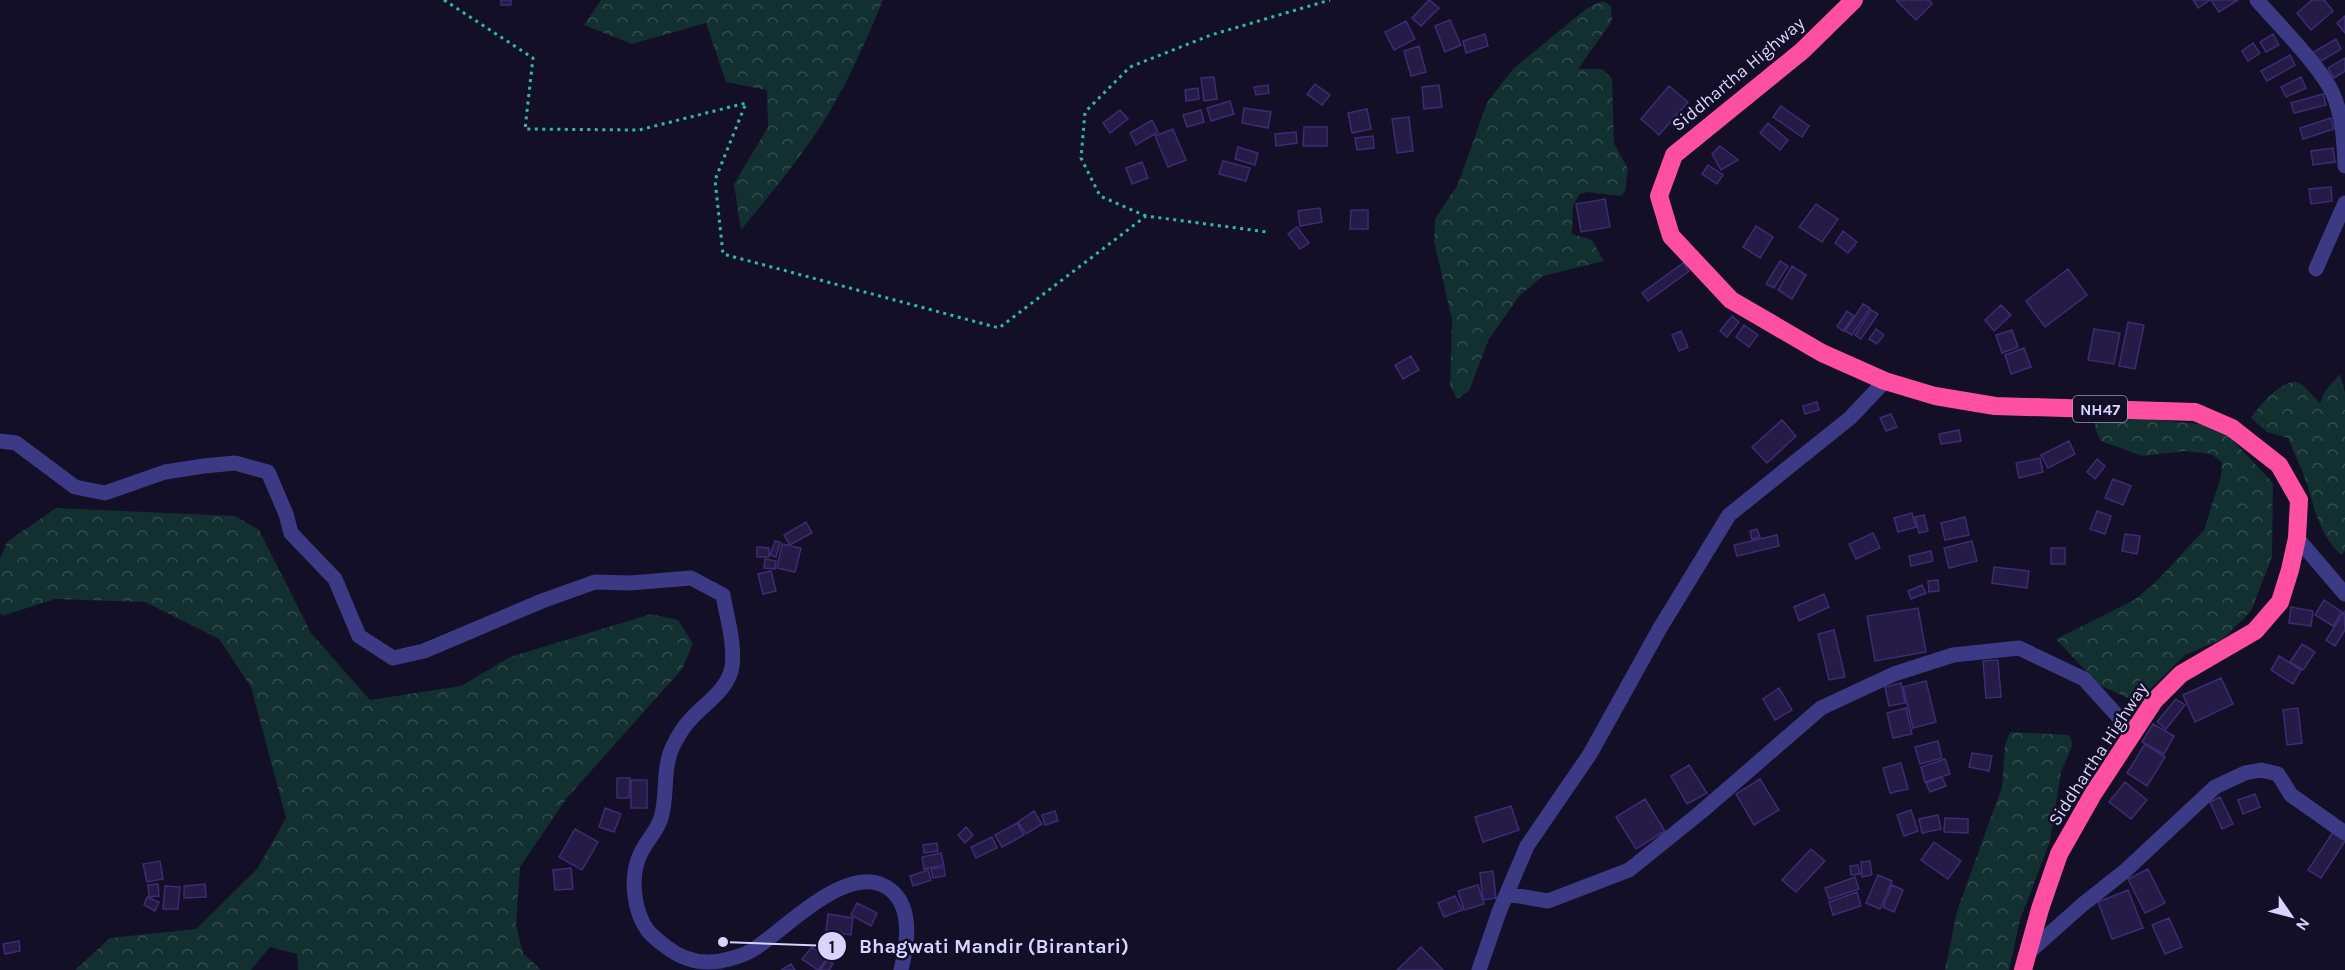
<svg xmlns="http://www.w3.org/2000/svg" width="2345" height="970" font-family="Karla,sans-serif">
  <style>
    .forest { fill: url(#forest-crowns) }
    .building { fill: #241b47; stroke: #3b2d73; stroke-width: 1.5 }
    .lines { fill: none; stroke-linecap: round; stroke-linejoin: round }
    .path { stroke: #2fb8b0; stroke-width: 3; stroke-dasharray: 3 4.5; stroke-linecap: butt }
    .minor { stroke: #3d3a85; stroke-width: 15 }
    .highway { stroke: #ff4fa3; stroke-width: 18 }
    .labels { text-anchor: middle; stroke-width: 5; stroke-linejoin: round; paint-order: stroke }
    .shield { fill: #130f26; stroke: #9e99be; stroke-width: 1.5 }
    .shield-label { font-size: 16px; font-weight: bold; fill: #d9d4ff }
    .street-label { font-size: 18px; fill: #d9d4ff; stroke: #130f26 }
    .leader { fill: none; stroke: #d9d4ff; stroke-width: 2 }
    .callout-dot { fill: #d9d4ff; stroke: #130f26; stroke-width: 2 }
    .mark-label { font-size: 18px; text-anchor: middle; font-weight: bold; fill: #111 }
    .callout-label { font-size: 20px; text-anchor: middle; font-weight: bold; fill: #d9d4ff; stroke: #130f26; stroke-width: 5; stroke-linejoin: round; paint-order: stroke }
  </style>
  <defs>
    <pattern id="forest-crowns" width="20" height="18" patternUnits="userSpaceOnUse" patternTransform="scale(1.5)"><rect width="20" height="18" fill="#12302f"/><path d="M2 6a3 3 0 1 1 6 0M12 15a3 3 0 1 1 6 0" fill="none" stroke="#344d4e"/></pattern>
  </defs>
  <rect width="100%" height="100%" fill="#130f26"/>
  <path class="forest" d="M601 0H883C867 39 849 80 827 116 802 157 771 193 741 230L734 184 768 127 767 90 726 82 706 23 632 44 584 25Z
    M1599 2H1605L1611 6 1612 21 1578 69H1603L1612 79 1614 143 1628 169 1625 191 1621 196 1587 192 1580 194 1573 206 1572 234 1592 240 1604 261 1543 276 1520 295 1489 339 1469 391 1457 399 1450 386 1452 320 1434 241 1435 219 1458 184 1487 103 1501 84 1515 67 1586 9Z
    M2340 374 2345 393V551L2341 555C2321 535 2317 517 2309 491 2304 473 2295 455 2288 438L2267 432 2251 418C2258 407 2284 376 2299 383 2307 387 2313 397 2320 403L2325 391Z
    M2096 414 2210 425 2223 430 2273 483 2272 557 2251 611 2223 639 2185 655 2137 702 2099 685 2056 639 2134 600 2156 582 2204 530 2221 476 2222 462 2211 454 2185 451 2142 456 2101 441 2095 428Z
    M56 508 235 516 259 530 311 633 370 700 461 686 510 657 651 614 678 620 693 644 682 669 566 799 520 867 516 925 523 953 541 970H298L297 954 270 947 251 970H75L110 938 196 929 257 869 286 818 251 687 219 639 145 602 55 599 2 616 0 613V559L7 542Z
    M2010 732 2069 735 2073 744 2061 772 2050 841 2020 920 2009 970H1945L1957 911 2002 787 2005 745Z"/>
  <path class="building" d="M501 0H511V5H501Z
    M1429 0 1439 8 1421 26 1412 18Z
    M1896 0H1929L1932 4 1916 20Z
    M2193 0H2210L2198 8Z
    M2211 0H2238L2219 12Z
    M2312 0H2324L2333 11 2311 30 2297 13Z
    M2345 16V33L2337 23Z
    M1450 20 1461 45 1445 52 1435 26Z
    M1406 21 1415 39 1394 50 1385 32Z
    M1485 34 1488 46 1466 53 1463 41Z
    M2273 34 2279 45 2266 52 2260 42Z
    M2336 39 2341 49 2318 63 2312 53Z
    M2253 43 2260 53 2248 61 2242 51Z
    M1419 46 1426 72 1411 76 1404 51Z
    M2290 55 2295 65 2267 81 2261 71Z
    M2345 58V71L2334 78 2328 68Z
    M1214 77 1217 99 1204 101 1201 78Z
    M2301 77 2306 88 2286 97 2281 87Z
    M1315 84 1330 95 1322 105 1307 94Z
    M1268 85 1269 93 1256 95 1254 87Z
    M1439 85 1442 107 1424 109 1422 87Z
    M1669 86 1688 102 1659 135 1641 119Z
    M1198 88 1199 99 1186 101 1185 90Z
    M2323 94 2326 105 2294 113 2291 103Z
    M1230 101 1234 114 1211 121 1207 108Z
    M1781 106 1809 126 1802 137 1773 117Z
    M1244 108 1271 112 1268 128 1242 123Z
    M1367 109 1371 129 1352 133 1348 113Z
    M1120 110 1128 119 1110 133 1103 123Z
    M1201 110 1204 122 1187 127 1183 115Z
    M1409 117 1413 151 1397 153 1392 119Z
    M2331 118 2334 129 2303 139 2300 128Z
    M1152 120 1158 132 1136 145 1130 133Z
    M1768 123 1788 140 1780 150 1760 133Z
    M1304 127H1327V146H1303Z
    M1173 129 1186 160 1168 167 1155 136Z
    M1296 132 1297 143 1276 146 1275 134Z
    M1373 136 1374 148 1357 150 1355 138Z
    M1720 146 1738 160 1721 170 1712 154Z
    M1238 147 1258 153 1255 165 1235 159Z
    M2333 148 2335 162 2313 165 2311 151Z
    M1223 161 1250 168 1246 181 1219 174Z
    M1142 162 1148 178 1132 184 1126 168Z
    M1708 165 1723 175 1717 184 1702 174Z
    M2331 187 2332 201 2311 204 2309 189Z
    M1605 199 1610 227 1581 232 1576 204Z
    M1816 204 1838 219 1822 242 1799 227Z
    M1320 208 1322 222 1300 226 1298 211Z
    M1351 210H1368V229H1350Z
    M1756 226 1773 237 1760 258 1743 247Z
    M1297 227 1309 243 1300 249 1288 234Z
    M1843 231 1857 242 1848 253 1835 243Z
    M1780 261 1788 266 1774 288 1766 284Z
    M1683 263 1689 271 1648 301 1642 293Z
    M1792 266 1806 275 1792 299 1778 290Z
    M2068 269 2087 295 2045 327 2026 301Z
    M1863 304 1870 308 1852 335 1845 331Z
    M2001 305 2011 315 1994 331 1985 320Z
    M1871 310 1878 314 1861 339 1855 335Z
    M1847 311 1854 316 1843 331 1837 326Z
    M1732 316 1739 322 1727 337 1720 331Z
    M2128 322 2144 325 2135 369 2119 366Z
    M1744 325 1758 335 1749 347 1736 337Z
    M1876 329 1884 335 1877 344 1869 339Z
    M2094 329 2120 333 2114 364 2088 360Z
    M2012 330 2018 347 2002 353 1996 335Z
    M1681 331 1688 347 1679 351 1672 335Z
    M2024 348 2031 367 2011 374 2005 355Z
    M1411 356 1419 370 1403 379 1395 365Z
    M1817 402 1819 410 1805 414 1803 406Z
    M1891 414 1897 427 1886 431 1880 418Z
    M1782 420 1796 436 1767 463 1752 447Z
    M1959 430 1961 441 1941 444 1939 434Z
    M2069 441 2075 454 2048 468 2041 455Z
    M2040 458 2043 472 2019 478 2016 463Z
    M2097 459 2105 466 2095 479 2087 472Z
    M2113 479 2131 486 2123 505 2105 498Z
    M2097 511 2111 516 2105 534 2090 529Z
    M1912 513 1916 527 1898 532 1894 518Z
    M1924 515 1928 531 1919 533 1915 517Z
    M1965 517 1969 535 1945 540 1941 523Z
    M806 522 812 533 790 545 784 535Z
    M1757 529 1760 537 1752 539 1750 531Z
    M1873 533 1880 548 1856 559 1849 544Z
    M2125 534 2140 536 2137 554 2122 551Z
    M1777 535 1779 546 1737 556 1734 545Z
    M775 541 780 542 776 557 770 555Z
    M1972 541 1977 561 1949 568 1944 548Z
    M782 544 801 548 795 572 777 568Z
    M757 547 769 548V557H757Z
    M2051 548H2065V564H2051Z
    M1931 551 1933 561 1911 566 1909 556Z
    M765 559 776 561 775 569 764 568Z
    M1994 567 2029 571 2027 588 1992 583Z
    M771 571 776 591 763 594 758 574Z
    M1938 580 1939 591 1929 592 1928 581Z
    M1922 585 1926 593 1911 599 1908 591Z
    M1824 594 1829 607 1799 621 1794 607Z
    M2324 600 2342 612 2333 626 2315 615Z
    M2291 607 2313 611 2311 626 2289 623Z
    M1918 608 1926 652 1875 661 1867 616Z
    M2344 612 2345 630 2335 646 2326 640Z
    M1834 630 1845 677 1829 680 1818 634Z
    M2302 644 2315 652 2303 670 2290 662Z
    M2279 656 2301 670 2293 684 2271 670Z
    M1998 660 2001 697 1986 698 1983 661Z
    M2221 678 2233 704 2195 722 2183 695Z
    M1926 681 1936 722 1913 728 1903 687Z
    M1901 683 1905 703 1889 706 1885 687Z
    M1779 688 1792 710 1775 720 1763 699Z
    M2176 699 2185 705 2166 729 2157 722Z
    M1906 708 1912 734 1893 738 1887 713Z
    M2298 708 2302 743 2287 745 2283 710Z
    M2153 724 2174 736 2164 754 2142 742Z
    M1938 741 1942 758 1920 764 1915 747Z
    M2145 744 2165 757 2147 786 2127 773Z
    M1972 753 1992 756 1989 771 1969 767Z
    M1945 759 1950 774 1925 782 1921 767Z
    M1901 763 1908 789 1890 793 1883 768Z
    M1689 765 1707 793 1687 804 1671 776Z
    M1942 777 1946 786 1930 792 1926 783Z
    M617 778H630L629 798H617Z
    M1760 779 1779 810 1754 825 1736 794Z
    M631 780H647V808H631Z
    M2125 782 2147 800 2131 819 2109 802Z
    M2255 794 2260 807 2243 814 2238 800Z
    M2220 797 2233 824 2222 829 2210 802Z
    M1645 799 1665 831 1636 849 1616 817Z
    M1511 806 1519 830 1483 842 1475 817Z
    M605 808 621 814 614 832 599 827Z
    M1911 810 1918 831 1904 836 1897 815Z
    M1034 811 1042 824 1026 834 1018 822Z
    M1055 811 1058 821 1045 825 1042 815Z
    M1938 815 1941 829 1922 833 1919 819Z
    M1945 818 1968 819V833L1944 832Z
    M1017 823 1024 835 1002 847 995 835Z
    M966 827 973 835 965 843 958 835Z
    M575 829 598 842 582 870 559 857Z
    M2335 829 2345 835V841L2321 878 2308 870Z
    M992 837 997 848 976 858 971 847Z
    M1934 842 1961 861 1948 879 1921 860Z
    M937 843 938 851 924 853 923 845Z
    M1811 849 1825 861 1796 892 1782 880Z
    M941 853 944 865 924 869 922 857Z
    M160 861 163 879 147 882 143 864Z
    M1870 861 1872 875 1862 877 1861 862Z
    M1858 865 1860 874 1851 875 1850 866Z
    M944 867 945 876 933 878 931 869Z
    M571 868 573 889 555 890 553 870Z
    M2148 869 2165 903 2145 913 2128 879Z
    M928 870 931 880 913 886 910 876Z
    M1493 871 1496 898 1483 900 1480 873Z
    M1878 875 1892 881 1880 909 1866 903Z
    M1855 877 1859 889 1829 899 1825 888Z
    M158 884 159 896 149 897 148 885Z
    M205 884 206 897 184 898V886Z
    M1478 885 1484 904 1464 910 1458 891Z
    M1892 885 1903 890 1894 912 1883 907Z
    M165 886 180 887 178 909H163Z
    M2128 890 2143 928 2112 939 2098 902Z
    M1857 892 1861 906 1833 915 1829 902Z
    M1455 896 1462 910 1444 917 1438 903Z
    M147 897 159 902 155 911 144 905Z
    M857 903 877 913 871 926 851 915Z
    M828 914 853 918 851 935 826 931Z
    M2169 918 2182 947 2165 954 2152 925Z
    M19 941 20 951 5 954 3 944Z
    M812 947 827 959 818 970 802 959Z
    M1421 947 1443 970H1397Z
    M827 960 833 964 829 970H820Z
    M791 964 795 970H781Z"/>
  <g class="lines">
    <path class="path" d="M444 0 533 58 525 129 639 130 746 103 715 180 723 254 999 328 1146 216 1267 232
      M1146 216 1100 196 1081 158 1085 112 1130 67 1211 35 1330 0"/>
    <path class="minor" d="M2257 0C2278 24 2321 67 2333 94 2343 117 2344 141 2345 166
      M2316 269 2345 203
      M0 441 16 443 75 487 105 493 165 472 204 466 235 463 268 472 286 514 291 533 335 579 359 636 393 658 424 651 542 601 595 582 630 583 691 578 723 595C727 618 735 643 732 667 728 690 704 704 690 720 683 727 677 738 673 746 662 768 668 795 661 818 657 832 644 843 639 857 630 879 634 912 648 931 652 936 660 942 665 946 684 961 705 966 729 959 737 957 747 954 754 949 787 928 854 855 893 892 913 911 907 946 901 970
      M2297 538 2345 594
      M1507 894 1548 901 1629 870 1701 812 1821 708 1894 674 1953 655 2019 648 2084 679 2134 734
      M2027 954 2082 905 2125 871 2215 787 2245 773 2261 770 2278 774 2291 795 2345 833
      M1479 970 1499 912 1527 846 1590 754 1660 628 1729 515 1850 418 1885 381"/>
    <path class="highway" d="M1854 0 1802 51 1674 155 1659 196 1671 236 1731 300 1822 353 1885 381 1935 396 1995 406 2195 412 2232 428 2279 465 2299 500 2297 538 2290 570 2280 602 2255 631 2181 674 2154 701 2093 794 2059 854 2040 909 2023 970"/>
  </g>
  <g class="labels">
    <rect class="shield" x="2073" y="396" width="54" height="26" rx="4.5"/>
    <g class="shield-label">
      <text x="2100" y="415">NH47</text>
    </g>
    <g class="street-label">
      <text transform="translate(1738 74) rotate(-40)" y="6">Siddhartha Highway</text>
      <text transform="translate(2098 754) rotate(-57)" y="6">Siddhartha Highway</text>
    </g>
  </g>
  <path class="leader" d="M723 942L832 946"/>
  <g class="callout-dot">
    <circle cx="723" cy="942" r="6"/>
    <circle cx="832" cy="946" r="15"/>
  </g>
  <g class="mark-label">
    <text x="832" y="953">1</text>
  </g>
  <g class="callout-label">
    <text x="994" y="953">Bhagwati Mandir (Birantari)</text>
  </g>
  <g transform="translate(2291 916) rotate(125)" stroke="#130f26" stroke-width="4.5" paint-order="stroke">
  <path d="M0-4.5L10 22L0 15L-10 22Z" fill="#d9d4ff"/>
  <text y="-9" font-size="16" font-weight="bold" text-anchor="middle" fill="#d9d4ff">N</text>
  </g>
</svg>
